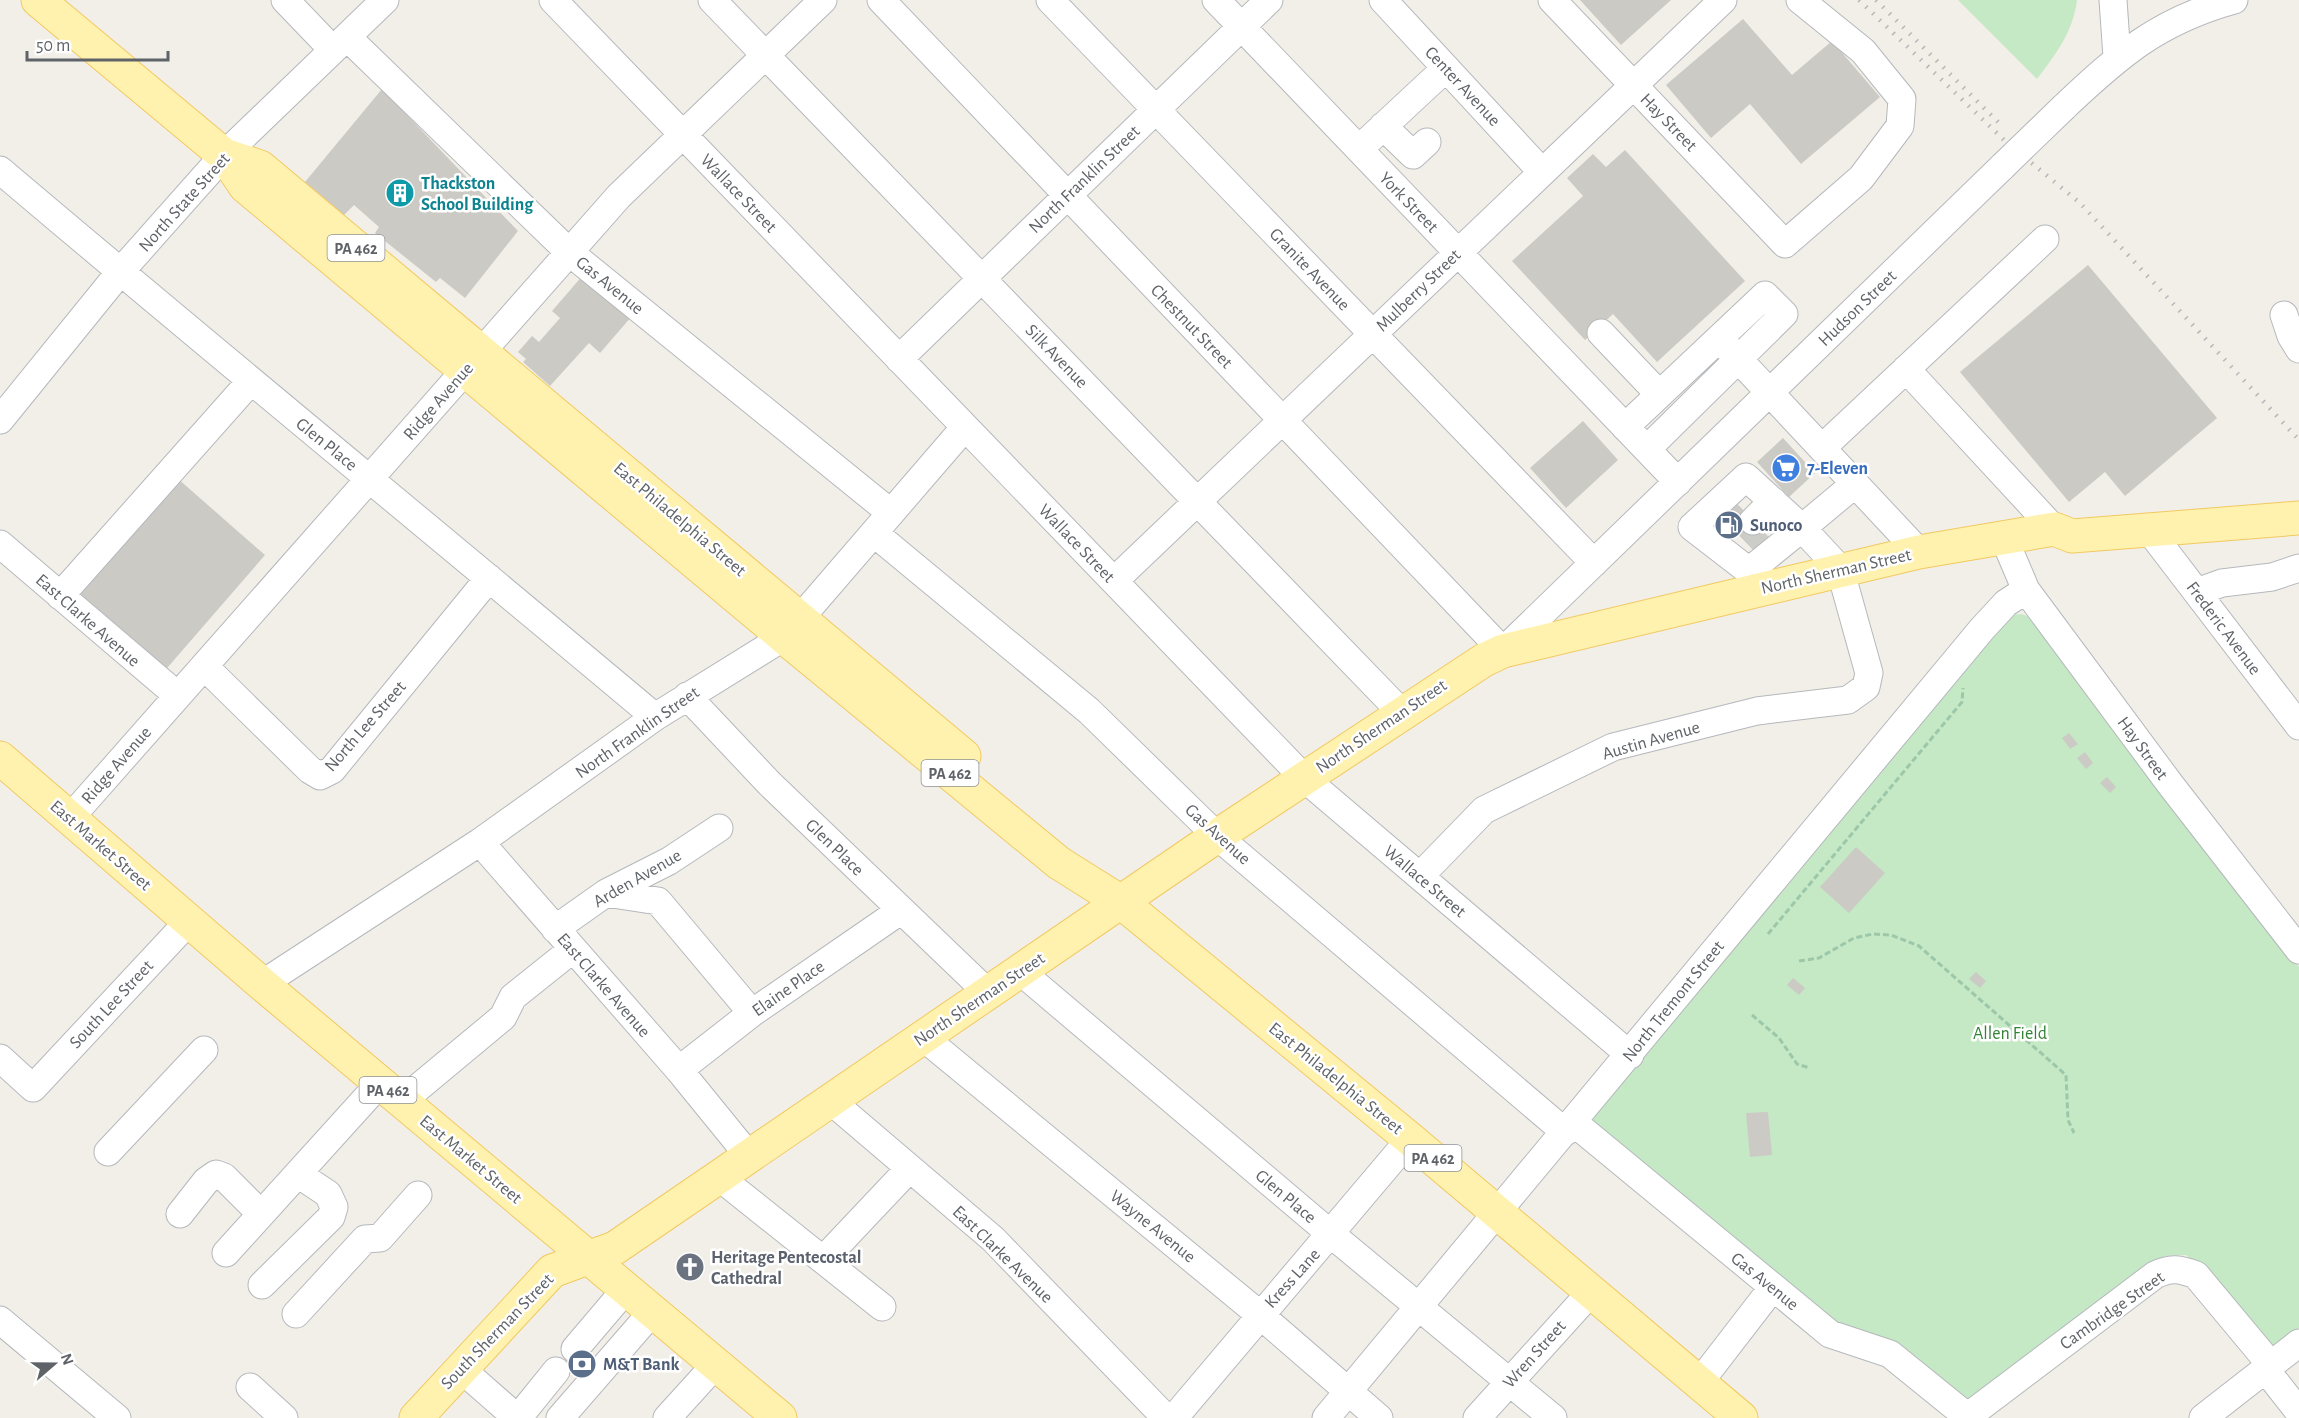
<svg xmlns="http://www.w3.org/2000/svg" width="2299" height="1418" font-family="'Alegreya Sans',sans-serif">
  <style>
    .green { fill: #c5e8c5 }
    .building { fill: #cccac5 }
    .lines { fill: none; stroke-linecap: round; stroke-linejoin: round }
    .minor-tunnel { stroke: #ccccc8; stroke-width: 27; stroke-dasharray: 27 14; stroke-linecap: butt }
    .minor-casing { stroke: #b5b8bc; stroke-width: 29 }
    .major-casing { stroke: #f2c960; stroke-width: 35 }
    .path { stroke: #9cc7a9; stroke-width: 3; stroke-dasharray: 6 3; stroke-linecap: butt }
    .minor { stroke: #fff; stroke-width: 27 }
    .major { stroke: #fff2af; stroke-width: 33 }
    .rail { stroke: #b6b7b8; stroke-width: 4.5; stroke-dasharray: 1.5 8; stroke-linecap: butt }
    .minor-bridge-casing { stroke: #b5b8bc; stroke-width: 29; stroke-linecap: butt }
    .minor-bridge { stroke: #fff; stroke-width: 27 }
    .labels { text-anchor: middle; stroke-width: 5; stroke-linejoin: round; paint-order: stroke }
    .shield { fill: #fff; stroke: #8f9295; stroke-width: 1.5 }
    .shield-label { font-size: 16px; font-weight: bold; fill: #5f6368 }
    .street-label { font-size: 18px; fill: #5f6368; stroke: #fff }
    .culture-label { font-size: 18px; font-weight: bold; fill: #0d838f; stroke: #fff; text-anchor: start }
    .shop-label { font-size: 18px; font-weight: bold; fill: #366cbe; stroke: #fff; text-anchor: start }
    .service-label { font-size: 18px; font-weight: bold; fill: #4e5e75; stroke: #fff; text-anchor: start }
    .park-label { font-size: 18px; fill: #348238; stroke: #fff }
    .worship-label { font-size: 18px; font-weight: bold; fill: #5b616d; stroke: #fff; text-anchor: start }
  </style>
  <rect width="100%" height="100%" fill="#f1efe8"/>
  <path class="green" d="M1958 0H2077C2073 32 2056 54 2037 79Z
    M2022 614 2033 619 2299 967V1328L2271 1350 2207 1273 2186 1255 2165 1256 1970 1399 1959 1397 1833 1325 1589 1123 2009 615Z"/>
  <path class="building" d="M1580 0H1671L1621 45Z
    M1743 19 1792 75 1832 41 1880 97 1801 164 1750 104 1711 138 1666 85Z
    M382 89 518 231 465 298 440 278 436 282 375 233 379 227 354 205 344 215 305 182Z
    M1625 150 1745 281 1657 362 1613 314 1585 340 1512 261 1583 196 1567 178 1593 154 1606 167Z
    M2088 265 2217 418 2125 496 2105 472 2069 502 1960 372Z
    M584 274 632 316 600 353 589 343 550 386 523 362 526 359 518 352 532 336 539 342 560 318 552 311Z
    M1583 421 1618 460 1566 508 1530 468Z
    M1783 438 1815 473 1789 497 1757 462Z
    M177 478 265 555 161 675 72 598Z
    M1730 496 1772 541 1758 555 1730 526 1715 540 1700 524Z
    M2069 733 2078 744 2070 749 2062 738Z
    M2085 752 2093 763 2086 769 2077 758Z
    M2107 777 2116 787 2110 793 2100 783Z
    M1856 847 1885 873 1849 913 1820 887Z
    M1976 972 1986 981 1980 988 1969 979Z
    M1793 978 1805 988 1799 995 1787 985Z
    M1768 1112 1772 1155 1750 1157 1746 1113Z"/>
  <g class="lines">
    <path class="minor-tunnel" d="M1751 547 1766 534"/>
    <g class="minor-casing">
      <path id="minor" d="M285 0 333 50
        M553 0 1304 778 1630 1055
        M712 0 1401 712
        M881 0 1503 651 2003 166
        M1050 0 1594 563
        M1216 0 1678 482
        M1383 0 1542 172
        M1552 0 1785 244 1861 178 1900 126 1902 99 1863 51 1800 0
        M2113 0 2117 57
        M347 37 569 252 891 513
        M2064 107C2119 55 2158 21 2234 0
        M1383 126 1413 155 1427 142
        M1359 149 1446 68
        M0 170C217 354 437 534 655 717
        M2284 315 2291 336 2299 349
        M1601 333 1659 394
        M1727 347 1919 552
        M899 359 1269 0
        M1906 369 2054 529
        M0 420 120 272 224 155 385 0
        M1625 427 1765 295 1784 314 1647 449
        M1822 448 2045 239
        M1746 477 1802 528 1749 571 1692 527Z
        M1753 521 1773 501
        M2149 530 2299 726
        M874 533 1089 711 1217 836 1565 1132
        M2003 536 2026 590 2170 784 2299 950
        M0 544 177 695
        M1114 581 1723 0
        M2197 592 2222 583 2272 577 2299 568
        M60 596 250 382
        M204 666 310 770 320 776 332 770 489 578
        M687 696 769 783 988 993
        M70 818 619 196 823 0
        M480 842 679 1070 749 1156
        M1420 876 1484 810 1613 747 1757 711 1848 700 1866 687 1869 673 1840 569 1802 528 1855 484
        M606 893 658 901 752 1013
        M555 929 606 893 669 861 719 828
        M1020 971 1332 1235 1553 1418
        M262 984 480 842 655 717 784 637 965 427
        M923 1037 1259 1314 1379 1418
        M0 1058 33 1088 189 921
        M679 1070 752 1013 900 911
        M402 1101 503 1017 513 997 573 949
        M831 1101 993 1239 1166 1418
        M1573 1122 1830 1334 1890 1354 1969 1418
        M108 1152 204 1050
        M719 1177 882 1307
        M180 1214 206 1181 216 1174 224 1177 261 1214
        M226 1253 380 1083
        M824 1259 909 1169
        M262 1285 331 1217 334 1207 328 1194 298 1174
        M296 1314 365 1239 380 1238 418 1195
        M0 1320 117 1418
        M575 1349 626 1289
        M460 1368 517 1418
        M2266 1370 2299 1412
        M1699 1383 1773 1287
        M250 1387 284 1418
        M1967 1417 2155 1275C2171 1267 2180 1269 2196 1275L2271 1365
        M518 1418 556 1371
        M560 1418 653 1311
        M667 1418 716 1364
        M1174 1418 1410 1139
        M1326 1418 1982 629 2006 603 2026 590
        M1477 1418 1592 1291
        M2203 1418 2299 1343"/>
    </g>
    <g class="major-casing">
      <path id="major" d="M38 0 224 155 245 186 784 637 1059 863 1121 902 1410 1139 1741 1418
        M224 155 260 167 964 756
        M0 758 262 984 780 1418
        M416 1418 552 1271 615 1248 1217 836 1484 660 1503 651 1919 552 2054 529 2072 536 2299 518"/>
    </g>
    <path class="path" d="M1768 934 1962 702 1963 688
      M1799 961 1819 958 1854 938 1873 934 1891 935 1919 946 2066 1075 2068 1120 2074 1133
      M1752 1015 1779 1038 1797 1064 1810 1068"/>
    <use href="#minor" class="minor"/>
    <use href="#major" class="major"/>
    <path class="rail" d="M1859 0 2004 140 2080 203 2299 440
      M1876 0 2003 127"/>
    <g class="minor-bridge-casing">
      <path id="minor-bridge" d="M2003 166 2064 107"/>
    </g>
    <use href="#minor-bridge" class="minor-bridge"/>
  </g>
  <defs>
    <g id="building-disc" transform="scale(1.5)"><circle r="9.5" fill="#0f9aa8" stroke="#fff"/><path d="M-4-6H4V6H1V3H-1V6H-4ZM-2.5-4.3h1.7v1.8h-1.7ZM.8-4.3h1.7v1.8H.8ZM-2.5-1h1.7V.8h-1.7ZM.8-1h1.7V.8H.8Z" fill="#fff"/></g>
    <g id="supermarket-disc" transform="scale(1.5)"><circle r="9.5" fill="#3f7fe0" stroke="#fff"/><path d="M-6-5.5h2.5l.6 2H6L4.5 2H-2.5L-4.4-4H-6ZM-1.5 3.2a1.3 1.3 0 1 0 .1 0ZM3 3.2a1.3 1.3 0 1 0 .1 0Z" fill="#fff"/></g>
    <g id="fuel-disc" transform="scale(1.5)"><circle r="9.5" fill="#5c6f8a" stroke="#fff"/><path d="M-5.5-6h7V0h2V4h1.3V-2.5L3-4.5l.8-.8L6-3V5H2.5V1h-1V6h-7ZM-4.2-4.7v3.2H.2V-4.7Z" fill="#fff"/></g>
    <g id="church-disc" transform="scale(1.5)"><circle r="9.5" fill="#6b7280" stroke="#fff"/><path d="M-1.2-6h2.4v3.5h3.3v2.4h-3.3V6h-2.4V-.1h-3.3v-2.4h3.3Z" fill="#fff"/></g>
    <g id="bank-disc" transform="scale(1.5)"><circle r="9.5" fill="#5c6f8a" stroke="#fff"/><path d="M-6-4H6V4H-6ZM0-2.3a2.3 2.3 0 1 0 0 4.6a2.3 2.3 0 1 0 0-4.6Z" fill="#fff"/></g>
  </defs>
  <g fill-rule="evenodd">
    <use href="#building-disc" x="400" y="193"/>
    <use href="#supermarket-disc" x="1786" y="468"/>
    <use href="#fuel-disc" x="1729" y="525"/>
    <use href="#church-disc" x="690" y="1267"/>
    <use href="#bank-disc" x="582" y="1364"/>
  </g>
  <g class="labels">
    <g class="shield">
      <rect x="327.5" y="235" width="57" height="26" rx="4.5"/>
      <rect x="921.5" y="760" width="57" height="26" rx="4.5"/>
      <rect x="359.5" y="1077" width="57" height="26" rx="4.5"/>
      <rect x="1404.5" y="1145" width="57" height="26" rx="4.5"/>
    </g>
    <g class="shield-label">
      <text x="356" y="254">PA 462</text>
      <text x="950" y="779">PA 462</text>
      <text x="388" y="1096">PA 462</text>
      <text x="1433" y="1164">PA 462</text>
    </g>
    <g class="street-label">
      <text transform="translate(1463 86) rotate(47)" y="6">Center Avenue</text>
      <text transform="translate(1669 122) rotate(46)" y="6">Hay Street</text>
      <text transform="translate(1084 179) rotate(-44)" y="6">North Franklin Street</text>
      <text transform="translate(739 193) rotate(46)" y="6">Wallace Street</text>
      <text transform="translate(184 202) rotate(-48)" y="6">North State Street</text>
      <text transform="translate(1409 202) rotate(46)" y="6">York Street</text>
      <text transform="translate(1310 269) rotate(46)" y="6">Granite Avenue</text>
      <text transform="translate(610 285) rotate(39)" y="6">Gas Avenue</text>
      <text transform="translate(1418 290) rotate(-44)" y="6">Mulberry Street</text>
      <text transform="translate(1857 308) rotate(-44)" y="6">Hudson Street</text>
      <text transform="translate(1192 326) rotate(46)" y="6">Chestnut Street</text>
      <text transform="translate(1057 356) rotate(46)" y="6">Silk Avenue</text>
      <text transform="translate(438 401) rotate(-49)" y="6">Ridge Avenue</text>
      <text transform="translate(327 444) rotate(39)" y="6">Glen Place</text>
      <text transform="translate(680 519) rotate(40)" y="6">East Philadelphia Street</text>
      <text transform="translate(1077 543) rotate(46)" y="6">Wallace Street</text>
      <text transform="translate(1836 571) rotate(-13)" y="6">North Sherman Street</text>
      <text transform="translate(88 620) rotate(41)" y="6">East Clarke Avenue</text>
      <text transform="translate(2224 628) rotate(53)" y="6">Frederic Avenue</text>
      <text transform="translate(365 726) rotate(-49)" y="6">North Lee Street</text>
      <text transform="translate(1381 726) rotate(-34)" y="6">North Sherman Street</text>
      <text transform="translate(637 732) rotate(-35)" y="6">North Franklin Street</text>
      <text transform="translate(1651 740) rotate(-16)" y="6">Austin Avenue</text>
      <text transform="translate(2143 748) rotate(54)" y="6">Hay Street</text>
      <text transform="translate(116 765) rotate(-49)" y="6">Ridge Avenue</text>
      <text transform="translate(1218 834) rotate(42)" y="6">Gas Avenue</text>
      <text transform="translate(101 845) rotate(41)" y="6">East Market Street</text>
      <text transform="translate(835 847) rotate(44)" y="6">Glen Place</text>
      <text transform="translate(637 878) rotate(-30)" y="6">Arden Avenue</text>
      <text transform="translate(1425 881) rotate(40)" y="6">Wallace Street</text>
      <text transform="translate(604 985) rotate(49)" y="6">East Clarke Avenue</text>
      <text transform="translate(788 988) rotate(-35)" y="6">Elaine Place</text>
      <text transform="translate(979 999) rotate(-34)" y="6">North Sherman Street</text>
      <text transform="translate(1673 1001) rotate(-51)" y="6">North Tremont Street</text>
      <text transform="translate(111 1004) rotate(-47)" y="6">South Lee Street</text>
      <text transform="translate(1336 1078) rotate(39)" y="6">East Philadelphia Street</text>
      <text transform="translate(471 1159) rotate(40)" y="6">East Market Street</text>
      <text transform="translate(1286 1196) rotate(40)" y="6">Glen Place</text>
      <text transform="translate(1153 1226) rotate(39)" y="6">Wayne Avenue</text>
      <text transform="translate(1003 1254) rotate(44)" y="6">East Clarke Avenue</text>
      <text transform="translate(1292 1278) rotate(-48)" y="6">Kress Lane</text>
      <text transform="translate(1765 1281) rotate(39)" y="6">Gas Avenue</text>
      <text transform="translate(2112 1310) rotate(-35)" y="6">Cambridge Street</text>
      <text transform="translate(497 1331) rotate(-46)" y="6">South Sherman Street</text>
      <text transform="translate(1534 1354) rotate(-48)" y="6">Wren Street</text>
    </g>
    <g class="culture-label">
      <text x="421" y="189">Thackston<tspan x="421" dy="21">School Building</tspan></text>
    </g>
    <g class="shop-label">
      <text x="1807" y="474">7-Eleven</text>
    </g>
    <g class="service-label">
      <text x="1750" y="531">Sunoco</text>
      <text x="603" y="1370">M&amp;T Bank</text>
    </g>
    <g class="park-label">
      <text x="2010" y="1039">Allen Field</text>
    </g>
    <g class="worship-label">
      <text x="711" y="1263">Heritage Pentecostal<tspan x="711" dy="21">Cathedral</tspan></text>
    </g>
  </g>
  <g transform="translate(54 1364) rotate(70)" stroke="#ffffff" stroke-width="4.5" paint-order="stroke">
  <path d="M0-4.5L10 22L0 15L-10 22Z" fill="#5f6368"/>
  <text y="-9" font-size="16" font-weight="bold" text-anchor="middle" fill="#5f6368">N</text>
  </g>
  <path d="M27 51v9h141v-9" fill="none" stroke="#5f6368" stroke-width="3"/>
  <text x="36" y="51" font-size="18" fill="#5f6368" stroke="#ffffff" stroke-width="4.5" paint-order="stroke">50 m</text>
</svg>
